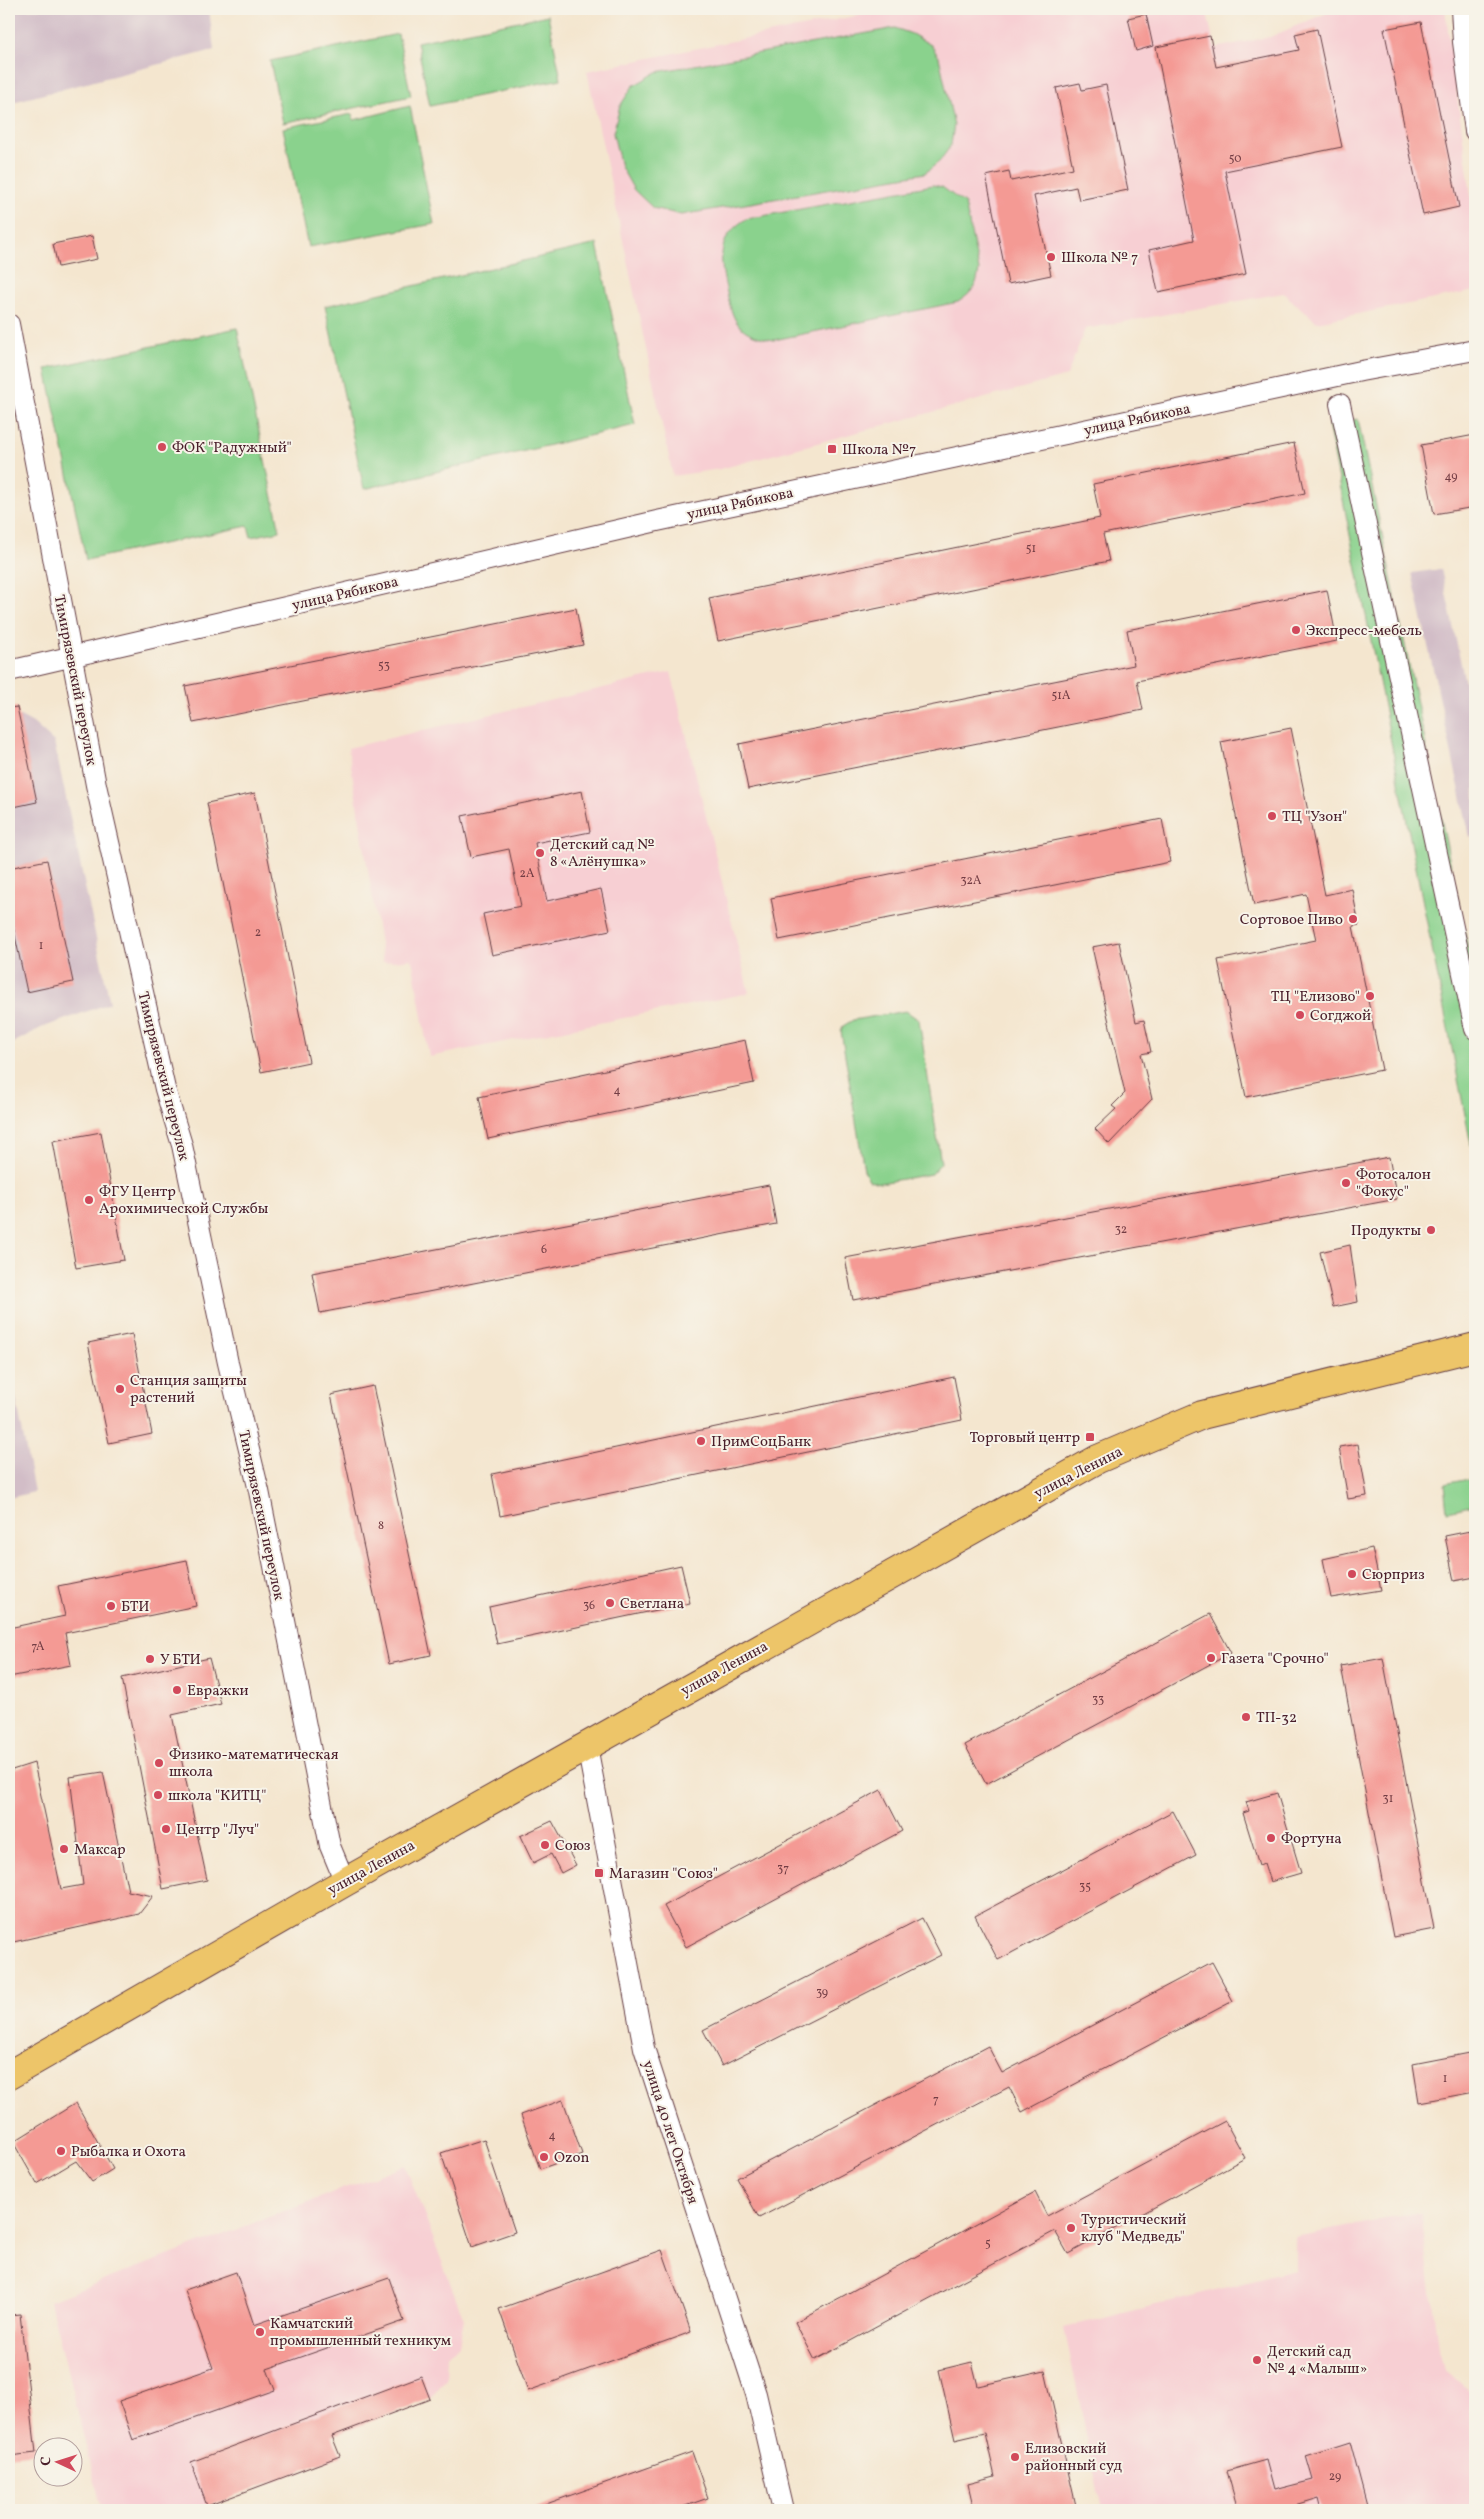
<svg xmlns="http://www.w3.org/2000/svg" width="1484" height="2519" font-family="Vollkorn,serif">
  <style>
    .built { fill: #f7cfd3 }
    .industrial { fill: #d2bdc7 }
    .green { fill: #8ad28d; stroke: #6a785c }
    .building { fill: #f49a94 }
    .lines { fill: none; stroke-linecap: round; stroke-linejoin: round }
    .street-casing { stroke: #643d44; stroke-width: 22 }
    .primary-casing { stroke: #643d44; stroke-width: 30 }
    .street { stroke: #fff; stroke-width: 20 }
    .primary { stroke: #edc569; stroke-width: 28 }
    .poi-dot { fill: #d1495b; stroke: #f7f3e8; stroke-width: 2 }
    .labels { text-anchor: middle; stroke-width: 4; stroke-linejoin: round; paint-order: stroke }
    .number-label { font-size: 12px; fill: #743e45 }
    .poi-label { font-size: 15px; fill: #4a1f2b; stroke: #f7f3e8; text-anchor: start }
    .street-label { font-size: 15px; fill: #4a1f2b; stroke: #f7f3e8 }
  </style>
  <rect width="100%" height="100%" fill="#f7f3e8"/>
  <filter id="ink" filterUnits="userSpaceOnUse"><feTurbulence type="fractalNoise" baseFrequency=".02" numOctaves="2"/><feDisplacementMap in="SourceGraphic" scale="10" xChannelSelector="R" yChannelSelector="G"/><feConvolveMatrix kernelMatrix="1 2 1 2 8 2 1 2 1" color-interpolation-filters="sRGB"/></filter>
  <filter id="wash" filterUnits="userSpaceOnUse"><feTurbulence type="fractalNoise" baseFrequency=".0096" numOctaves="4" result="noise"/><feDisplacementMap in="SourceGraphic" scale="20" xChannelSelector="R" yChannelSelector="G"/><feGaussianBlur stdDeviation="1.12" result="paint"/><feColorMatrix in="noise" values="0 0 0 0 0 0 0 0 0 0 0 0 0 0 0 0 0 1.4 0 .05"/><feComposite in="paint" operator="in"/></filter>
  <g filter="url(#wash)">
    <rect width="100%" height="100%" fill="#f4e6cf"/>
    <path class="built" d="M889 9H1206L1215 48 1270 37 1336 9H1445L1475 224V291L1317 322 1283 293 1085 329 1067 376 720 469 673 476 587 71Z
      M671 672 749 993 429 1057 412 959 383 962 348 748Z
      M405 2165 464 2319 459 2344 447 2356 446 2379 430 2399 333 2436 341 2456 207 2506 196 2510H102L50 2301Z
      M1421 2212 1438 2348 1448 2372 1469 2391 1475 2510H1102L1064 2328 1295 2270V2237Z"/>
    <path class="industrial" d="M9 9H209L214 50 9 103Z
      M1441 569 1475 730V836L1470 837 1412 573Z
      M9 716H20L33 723 54 742 110 1003 41 1028 9 1045Z
      M9 1361 34 1492 9 1498Z"/>
    <path class="green" d="M548 15 561 79 430 106 417 42Z
      M895 28 912 34 931 45 939 57 954 125 951 145 940 161 925 173 681 215 653 208 634 190 621 167 613 133 620 106 633 86 657 72Z
      M398 34 411 96 283 123 270 61Z
      M410 106 434 224 308 247 283 128 352 114 354 120Z
      M933 185 942 187 965 204 979 270C977 286 972 293 958 302L774 340C763 338 751 336 742 328 732 320 730 305 727 293 720 262 715 238 746 219Z
      M597 244 635 425 364 489 325 306Z
      M237 328 280 531 251 537 248 526 86 560 46 369Z
      M1358 419 1475 982V1165L1328 424Z
      M906 1011 919 1020 941 1163 931 1174 880 1183 869 1180 864 1170 841 1031 843 1026 853 1020Z
      M1475 1447V1505L1447 1511 1444 1484 1474 1478 1472 1448Z"/>
    <g id="blocks">
      <path class="building" d="M1146 14 1153 46 1136 51 1128 18Z
        M1421 22 1459 207 1423 215 1384 29Z
        M1317 29 1342 147 1225 171 1246 274 1158 292 1149 250 1194 240 1156 47 1210 36 1216 67 1299 50 1295 34Z
        M1080 83 1082 90 1106 85 1128 190 1079 200 1076 187 1034 196 1051 275 1008 284 986 176 1009 171 1011 181 1073 168 1056 88Z
        M92 236 97 259 58 267 53 244Z
        M1475 435V507L1434 514 1421 445Z
        M1294 443 1305 493 1103 534 1109 561 718 641 709 598 1100 518 1093 484Z
        M1327 590 1337 641 1137 681 1143 710 748 789 739 744 1134 665 1127 630Z
        M576 608 583 645 193 723 185 686Z
        M17 707 37 802 9 808V708Z
        M1291 728 1325 895 1352 889 1359 925 1353 926 1382 1070 1246 1097 1218 960 1316 940 1306 894 1254 905 1221 742Z
        M582 791 590 832 535 843 547 901 601 889 610 930 492 955 483 914 521 906 509 849 471 857 462 816Z
        M255 793 309 1062 261 1072 207 803Z
        M1162 819 1170 862 779 940 771 898Z
        M47 860 73 982 27 992 9 908V868Z
        M1119 942 1136 1022 1144 1020 1151 1052 1141 1054 1152 1099 1109 1144 1095 1129 1116 1109 1112 1106 1125 1093 1092 947Z
        M745 1040 754 1083 488 1139 479 1097Z
        M101 1132 124 1260 76 1268 53 1141Z
        M1389 1157 1397 1199 853 1300 845 1258Z
        M769 1185 776 1224 320 1313 312 1273Z
        M1350 1245 1358 1302 1333 1307 1320 1252Z
        M132 1334 152 1434 109 1443 88 1343Z
        M954 1377 962 1420 500 1516 492 1474Z
        M373 1386 431 1655 389 1664 331 1395Z
        M1358 1444 1367 1496 1348 1499 1339 1447Z
        M1475 1530V1577L1454 1581 1445 1536Z
        M1372 1548 1381 1590 1331 1598 1323 1559Z
        M187 1560 196 1606 65 1633 71 1665 9 1677V1628L65 1616 58 1586Z
        M681 1565 690 1603 497 1644 489 1607Z
        M1210 1614 1231 1653 986 1784 965 1745Z
        M209 1658 221 1704 172 1715 207 1880 163 1889 122 1678Z
        M1383 1658 1434 1929 1393 1937 1341 1666Z
        M34 1763 61 1889 83 1885 70 1777 103 1772 128 1891 153 1896 139 1914 9 1943V1771Z
        M881 1790 902 1831 686 1947 664 1906Z
        M1277 1793 1301 1873 1270 1882 1264 1863 1259 1865 1243 1813 1249 1811 1246 1802Z
        M1173 1811 1196 1855 998 1960 975 1916Z
        M552 1821 576 1865 561 1873 551 1854 533 1863 520 1836Z
        M922 1918 941 1955 722 2066 703 2030Z
        M1212 1962 1233 2001 1022 2112 1009 2087 759 2218 737 2178 988 2046 1002 2073Z
        M1475 2052V2092L1419 2102 1413 2064Z
        M563 2100 582 2154 540 2169 521 2115Z
        M76 2103 113 2169 92 2182 76 2161 37 2184 13 2142Z
        M1225 2121 1245 2158 1068 2254 1055 2231 815 2360 795 2322 1035 2192 1047 2216Z
        M484 2139 515 2232 472 2247 441 2153Z
        M662 2250 691 2332 528 2391 499 2309Z
        M236 2272 254 2325 389 2278 404 2321 267 2369 275 2390 133 2440 119 2401 213 2368 185 2290Z
        M20 2314 36 2453 9 2456V2315Z
        M972 2362 978 2386 1045 2371 1077 2510H974L968 2484 995 2477 985 2433 955 2440 939 2370Z
        M421 2376 430 2399 332 2436 340 2456 207 2506 191 2462Z
        M1350 2442 1368 2510H1321L1318 2498 1278 2510H1238L1227 2471 1266 2460 1274 2490 1313 2480 1306 2456Z
        M692 2452 708 2498 674 2510H535V2508Z"/>
    </g>
  </g>
  <g filter="url(#ink)">
    <use href="#blocks" fill-opacity="0" stroke="#643d44" stroke-width="1"/>
    <g class="lines">
      <g class="street-casing">
        <path id="street" d="M1461 9 1463 42 1475 131
          M9 324 96 785 165 1089 182 1145 228 1363 259 1491 330 1846 345 1882
          M1340 404 1475 1029
          M9 671 657 521 1361 371 1475 350
          M587 1746 644 2048 756 2394 783 2510"/>
      </g>
      <g class="primary-casing">
        <path id="primary" d="M9 2075 345 1882 1098 1459 1202 1415 1475 1347"/>
      </g>
      <use href="#street" class="street"/>
      <use href="#primary" class="primary"/>
    </g>
  </g>
  <g class="poi-dot">
    <circle cx="1051" cy="257" r="5"/>
    <circle cx="162" cy="447" r="5"/>
    <rect x="827" y="444" width="10" height="10" rx="2.5"/>
    <circle cx="1296" cy="630" r="5"/>
    <circle cx="1272" cy="816" r="5"/>
    <circle cx="540" cy="853" r="5"/>
    <circle cx="1353" cy="919" r="5"/>
    <circle cx="1370" cy="996" r="5"/>
    <circle cx="1300" cy="1015" r="5"/>
    <circle cx="1346" cy="1183" r="5"/>
    <circle cx="89" cy="1200" r="5"/>
    <circle cx="1431" cy="1230" r="5"/>
    <circle cx="120" cy="1389" r="5"/>
    <rect x="1085" y="1432" width="10" height="10" rx="2.5"/>
    <circle cx="701" cy="1441" r="5"/>
    <circle cx="1352" cy="1574" r="5"/>
    <circle cx="610" cy="1603" r="5"/>
    <circle cx="111" cy="1606" r="5"/>
    <circle cx="1211" cy="1658" r="5"/>
    <circle cx="150" cy="1659" r="5"/>
    <circle cx="177" cy="1690" r="5"/>
    <circle cx="1246" cy="1717" r="5"/>
    <circle cx="159" cy="1763" r="5"/>
    <circle cx="158" cy="1795" r="5"/>
    <circle cx="166" cy="1829" r="5"/>
    <circle cx="1271" cy="1838" r="5"/>
    <circle cx="545" cy="1845" r="5"/>
    <circle cx="64" cy="1849" r="5"/>
    <rect x="594" y="1868" width="10" height="10" rx="2.5"/>
    <circle cx="61" cy="2151" r="5"/>
    <circle cx="544" cy="2157" r="5"/>
    <circle cx="1071" cy="2228" r="5"/>
    <circle cx="260" cy="2332" r="5"/>
    <circle cx="1257" cy="2360" r="5"/>
    <circle cx="1015" cy="2457" r="5"/>
  </g>
  <g class="labels">
    <g class="number-label">
      <text x="1235" y="162">50</text>
      <text x="1451" y="480">49</text>
      <text x="1031" y="552">51</text>
      <text x="384" y="669">53</text>
      <text x="1061" y="699">51А</text>
      <text x="527" y="877">2А</text>
      <text x="971" y="884">32А</text>
      <text x="258" y="936">2</text>
      <text x="41" y="949">1</text>
      <text x="617" y="1094">4</text>
      <text x="1121" y="1233">32</text>
      <text x="544" y="1253">6</text>
      <text x="381" y="1529">8</text>
      <text x="589" y="1609">36</text>
      <text x="38" y="1650">7А</text>
      <text x="1098" y="1703">33</text>
      <text x="1388" y="1802">31</text>
      <text x="783" y="1872">37</text>
      <text x="1085" y="1890">35</text>
      <text x="822" y="1996">39</text>
      <text x="1445" y="2082">1</text>
      <text x="936" y="2103">7</text>
      <text x="552" y="2139">4</text>
      <text x="988" y="2247">5</text>
      <text x="1335" y="2480">29</text>
    </g>
    <g class="poi-label">
      <text x="1061" y="262">Школа № 7</text>
      <text x="172" y="452">ФОК "Радужный"</text>
      <text x="842" y="454">Школа №7</text>
      <text x="1306" y="635">Экспресс-мебель</text>
      <text x="1282" y="821">ТЦ "Узон"</text>
      <text x="550" y="849">Детский сад №<tspan x="550" dy="17">8 «Алёнушка»</tspan></text>
      <text x="1343" y="924" text-anchor="end">Сортовое Пиво</text>
      <text x="1360" y="1001" text-anchor="end">ТЦ "Елизово"</text>
      <text x="1310" y="1020">Согджой</text>
      <text x="1356" y="1179">Фотосалон<tspan x="1356" dy="17">"Фокус"</tspan></text>
      <text x="99" y="1196">ФГУ Центр<tspan x="99" dy="17">Арохимической Службы</tspan></text>
      <text x="1421" y="1235" text-anchor="end">Продукты</text>
      <text x="130" y="1385">Станция защиты<tspan x="130" dy="17">растений</tspan></text>
      <text x="1080" y="1442" text-anchor="end">Торговый центр</text>
      <text x="711" y="1446">ПримСоцБанк</text>
      <text x="1362" y="1579">Сюрприз</text>
      <text x="620" y="1608">Светлана</text>
      <text x="121" y="1611">БТИ</text>
      <text x="1221" y="1663">Газета "Срочно"</text>
      <text x="160" y="1664">У БТИ</text>
      <text x="187" y="1695">Евражки</text>
      <text x="1256" y="1722">ТП-32</text>
      <text x="169" y="1759">Физико-математическая<tspan x="169" dy="17">школа</tspan></text>
      <text x="168" y="1800">школа "КИТЦ"</text>
      <text x="176" y="1834">Центр "Луч"</text>
      <text x="1281" y="1843">Фортуна</text>
      <text x="555" y="1850">Союз</text>
      <text x="74" y="1854">Максар</text>
      <text x="609" y="1878">Магазин "Союз"</text>
      <text x="71" y="2156">Рыбалка и Охота</text>
      <text x="554" y="2162">Ozon</text>
      <text x="1081" y="2224">Туристический<tspan x="1081" dy="17">клуб "Медведь"</tspan></text>
      <text x="270" y="2328">Камчатский<tspan x="270" dy="17">промышленный техникум</tspan></text>
      <text x="1267" y="2356">Детский сад<tspan x="1267" dy="17">№ 4 «Малыш»</tspan></text>
      <text x="1025" y="2453">Елизовский<tspan x="1025" dy="17">районный суд</tspan></text>
    </g>
    <g class="street-label">
      <text transform="translate(1137 419) rotate(-12)" y="5">улица Рябикова</text>
      <text transform="translate(740 503) rotate(-12)" y="5">улица Рябикова</text>
      <text transform="translate(345 593) rotate(-13)" y="5">улица Рябикова</text>
      <text transform="translate(76 680) rotate(79)" y="5">Тимирязевский переулок</text>
      <text transform="translate(164 1076) rotate(76)" y="5">Тимирязевский переулок</text>
      <text transform="translate(1078 1472) rotate(-27)" y="5">улица Ленина</text>
      <text transform="translate(262 1515) rotate(78)" y="5">Тимирязевский переулок</text>
      <text transform="translate(724 1668) rotate(-29)" y="5">улица Ленина</text>
      <text transform="translate(371 1867) rotate(-29)" y="5">улица Ленина</text>
      <text transform="translate(671 2132) rotate(72)" y="5">улица 40 лет Октября</text>
    </g>
  </g>
  <rect width="1484" height="2519" fill="none" stroke="#f7f3e8" stroke-width="30"/>
  <g transform="translate(58 2462) rotate(274)"><circle r="24" fill="#f7f3e8" stroke="#b29e9c"/>
  <path d="M0-4L9 19L0 12L-9 19Z" fill="#d1495b"/>
  <text y="-8" font-size="14" font-weight="bold" text-anchor="middle" fill="#4a1f2b">С</text>
  </g>
</svg>
